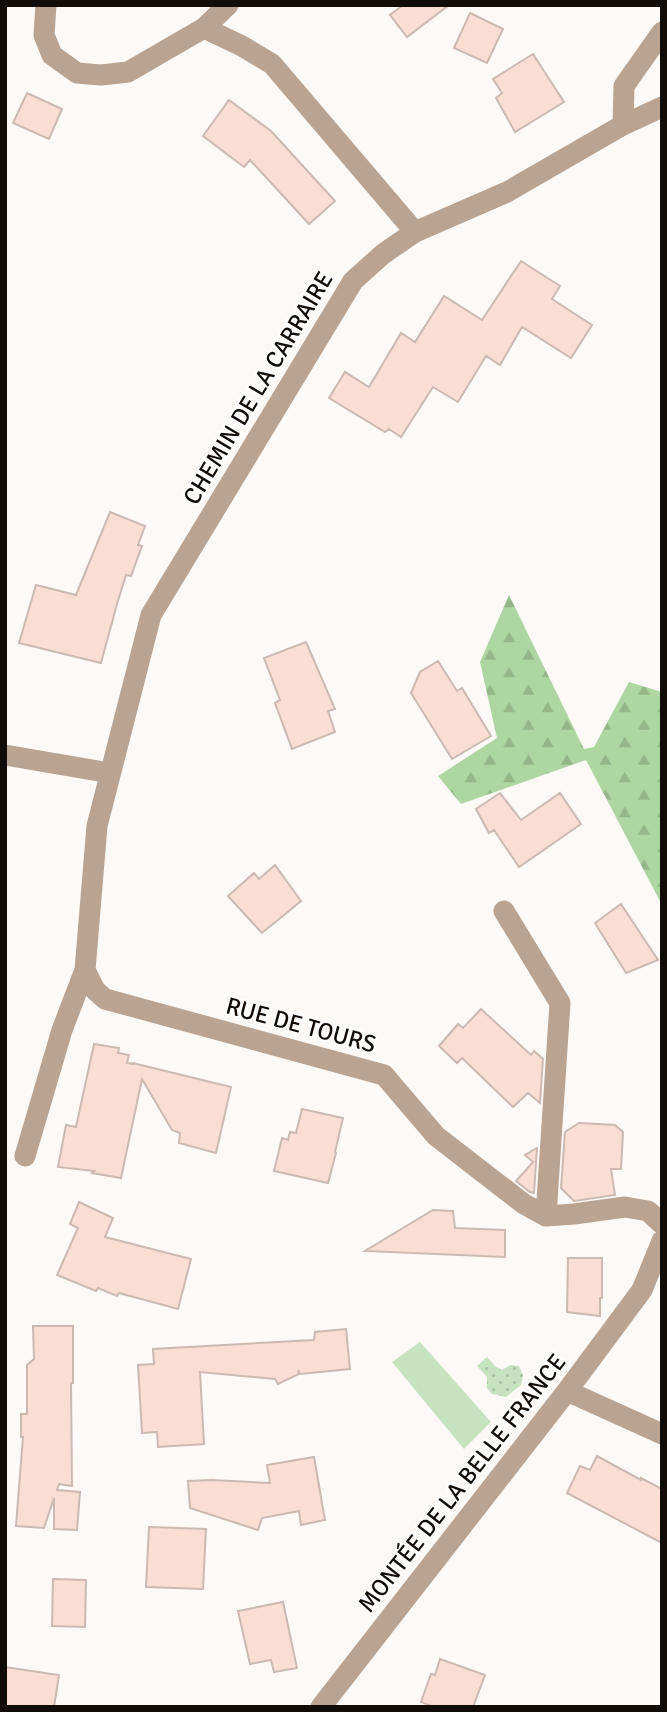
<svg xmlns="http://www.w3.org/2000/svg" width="667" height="1712" font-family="Signika,sans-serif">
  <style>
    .green { fill: url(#green-dots) }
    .forest { fill: url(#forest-firs) }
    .pitch { fill: #c6e2be }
    .building { fill: #faded4; stroke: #cbb9b2; stroke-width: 2 }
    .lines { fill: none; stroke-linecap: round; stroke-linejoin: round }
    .minor { stroke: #baa391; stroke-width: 21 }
    .labels { text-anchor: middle; stroke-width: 5; stroke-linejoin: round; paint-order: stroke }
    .street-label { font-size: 24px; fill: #120c09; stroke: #fff }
  </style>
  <defs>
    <pattern id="green-dots" width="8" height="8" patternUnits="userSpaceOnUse" patternTransform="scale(1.75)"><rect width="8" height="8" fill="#c6e2be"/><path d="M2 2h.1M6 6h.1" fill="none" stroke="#a9c1a2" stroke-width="1.8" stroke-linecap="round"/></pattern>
    <pattern id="forest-firs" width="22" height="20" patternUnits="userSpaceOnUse" patternTransform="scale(1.75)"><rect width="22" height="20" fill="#add6a1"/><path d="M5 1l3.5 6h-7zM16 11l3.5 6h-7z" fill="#94b689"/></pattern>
  </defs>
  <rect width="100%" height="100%" fill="#fcf9f7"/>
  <path class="green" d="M487 1357 496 1367 502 1370 510 1365 519 1366 523 1375 521 1385 506 1397 492 1394 487 1388V1377L477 1366Z"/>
  <path class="forest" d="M509 595 584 749 594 747 629 682 662 692V905L586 760 461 804 438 776 497 738 480 662Z"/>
  <path class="pitch" d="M420 1342 491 1422 464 1449 392 1362Z"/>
  <path class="building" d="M403 5H449L407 37 390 15Z
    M470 13 503 29 487 63 454 48Z
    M533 54 564 102 515 132 496 98 502 93 493 79Z
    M27 93 62 109 49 139 13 123Z
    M229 100 271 131 335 201 309 224 250 160 244 167 203 136Z
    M521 261 560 286 552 299 592 325 571 358 522 327 500 365 486 356 458 402 433 387 401 437 389 429 385 432 329 398 345 372 369 387 401 333 415 342 444 296 482 320Z
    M110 512 145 526 138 545 142 546 131 576 126 575 117 604 101 663 19 643 36 585 76 595Z
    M306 642 335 709 328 711 335 732 292 749 275 703 280 700 264 658Z
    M438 661 457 691 462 688 491 736 452 759 411 693 420 672Z
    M500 793 521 820 560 793 581 824 519 867 494 830 489 833 476 809Z
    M275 865 301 901 262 933 228 896 254 873 259 879Z
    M621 904 658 960 626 973 595 923Z
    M481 1009 531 1055 534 1051 543 1059 540 1103 528 1093 513 1107 462 1058 457 1063 439 1046 458 1024 463 1028Z
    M94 1044 119 1048 118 1053 129 1055 127 1063 133 1064V1063L231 1087 216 1153 179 1143 180 1133 172 1130 142 1079 121 1178 92 1173 94 1171 58 1167 66 1125 76 1127Z
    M302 1109 343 1118 335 1152 336 1153 328 1183 274 1171 282 1138 288 1140 290 1132 296 1133Z
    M579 1123 615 1125 623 1132 621 1169H611L615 1195 574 1201 561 1188 565 1132Z
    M537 1148 534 1193 530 1192 516 1181 533 1162 525 1155Z
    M79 1202 113 1218 105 1237 191 1259 178 1309 119 1293 117 1296 98 1288 96 1291 57 1275 78 1228 70 1224Z
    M433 1210 453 1211 455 1228 505 1230V1257L365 1251Z
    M568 1258H602V1298H600V1316L567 1312Z
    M33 1326H73V1383H71L72 1486 59 1484 57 1490 80 1492 77 1530 54 1529V1498L44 1528 16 1526 23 1437H21V1414H27V1365L34 1359Z
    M346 1329 350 1369 300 1374 298 1370 299 1374 278 1384 275 1379 200 1372 204 1444 158 1447 157 1432 142 1433 138 1365 154 1364 153 1349 314 1340 315 1332Z
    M597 1456 641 1480V1478L662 1489V1543L567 1493 580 1466 590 1470Z
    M314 1457 325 1520 301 1525 299 1511 262 1518 258 1530 190 1508 188 1481 212 1480 270 1483 267 1465Z
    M149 1527 206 1529 203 1589 146 1587Z
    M53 1579 86 1580 85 1627 52 1626Z
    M283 1602 297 1668 274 1672 271 1660 250 1664 238 1611Z
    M440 1659 485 1675 473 1707H434L421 1702 431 1674 435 1675Z
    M5 1667 59 1675 54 1707H5Z"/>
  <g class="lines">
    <path class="minor" d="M46 5 44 35 52 55 77 73 101 75 128 72 204 28 228 5
      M204 28 242 46 272 64 415 232
      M662 107 623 125 507 192 415 232 383 254 353 281 151 615 97 826 85 970 95 990 105 999 384 1075 436 1136 524 1204 546 1216 574 1214 625 1207 648 1211 662 1224
      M623 125 624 86 662 32
      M5 755 110 773
      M504 911 560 1003 546 1216
      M25 1156 62 1030 85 970
      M567 1391 662 1434
      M321 1707 567 1391 642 1290 662 1241"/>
  </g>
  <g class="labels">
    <g class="street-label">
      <text transform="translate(258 388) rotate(-59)" y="8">CHEMIN DE LA CARRAIRE</text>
      <text transform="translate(301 1025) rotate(15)" y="8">RUE DE TOURS</text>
      <text transform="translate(462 1483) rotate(-52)" y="8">MONTÉE DE LA BELLE FRANCE</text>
    </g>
  </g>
  <rect width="667" height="1712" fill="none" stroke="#120c09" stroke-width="14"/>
</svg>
